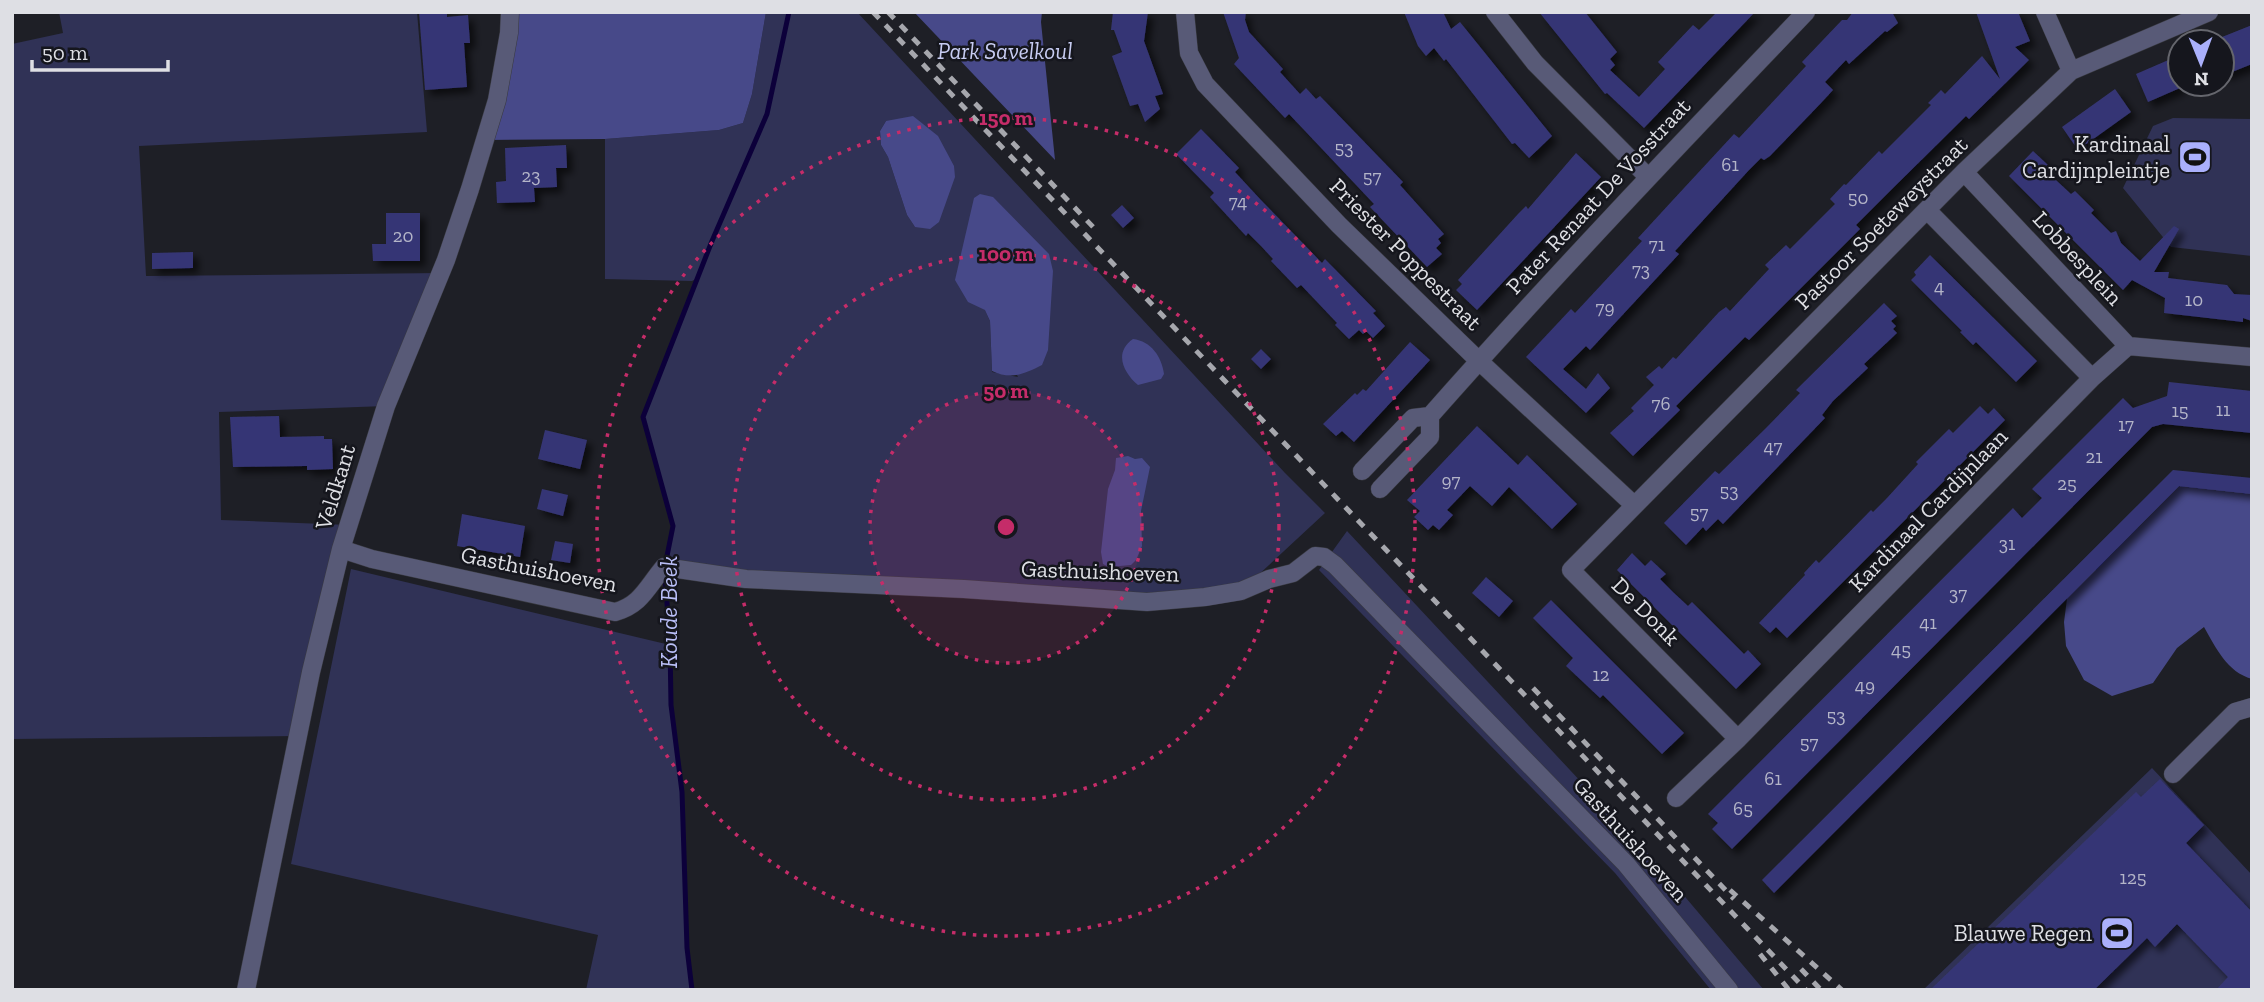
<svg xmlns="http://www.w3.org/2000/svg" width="2264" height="1002" font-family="'Zilla Slab',serif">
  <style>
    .green { fill: #303256; fill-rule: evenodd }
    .forest { fill: #474989 }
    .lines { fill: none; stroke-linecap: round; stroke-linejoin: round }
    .stream { stroke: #0c003a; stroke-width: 5 }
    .building { fill: #363674; filter: url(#shadow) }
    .street-casing { stroke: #393a41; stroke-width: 19 }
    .street { stroke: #585a77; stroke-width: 18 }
    .rail { stroke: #a6a7ad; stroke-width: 5; stroke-dasharray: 9 9; stroke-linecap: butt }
    .ring { fill: none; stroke: #c52c69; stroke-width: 3.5; stroke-dasharray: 3.5 7 }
    .labels { text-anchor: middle; stroke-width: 5; stroke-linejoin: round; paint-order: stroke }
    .number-label { font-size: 19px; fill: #b4b5c8 }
    .park-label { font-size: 23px; font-style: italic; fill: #c7ccf2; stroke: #15161d }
    .poi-label { font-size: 23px; fill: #dedfe4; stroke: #15161d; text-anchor: end }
    .street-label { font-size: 23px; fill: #dedfe4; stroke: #15161d }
    .water-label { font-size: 24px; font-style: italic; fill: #b9bef7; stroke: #15161d }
    .centre { fill: #c52c69; stroke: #15161d; stroke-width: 3.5 }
    .ring-label { font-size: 21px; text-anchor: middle; font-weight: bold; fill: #c52c69; stroke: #15161d; stroke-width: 5; stroke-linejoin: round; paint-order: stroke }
  </style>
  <defs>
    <filter id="shadow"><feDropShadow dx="5.5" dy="5.5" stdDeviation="3.5" flood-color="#0009"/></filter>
  </defs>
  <rect width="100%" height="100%" fill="#1e1f26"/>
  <path class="green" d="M59 12H417L427 132 139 146 146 276 440 273 386 406 219 412 221 520 349 525 298 736 12 739V44L63 33Z
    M766 12H857L1285 473 1325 513 1241 591 1205 597 664 567 673 526 643 417 698 278 692 281 605 279V139L719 130 743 123 752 94ZM886 121 915 227 907 215 888 157 881 145 880 131ZM985 310 1018 377 992 372 990 321Z
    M2173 118 2252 119V256L2171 247 2123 188 2153 126Z
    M1347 531 1653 859 1764 990H1711L1615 873 1319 570Z
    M351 569 670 645 671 705 682 792 687 948 692 990H586L598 935 291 864Z
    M2152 768 2252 875V990H1923Z"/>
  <path class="forest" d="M510 12H766L752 94 743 123 719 130 605 139 485 140Z
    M914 12H1042L1041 22 1055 160Z
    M913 116 938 136 954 166 955 177 939 222 930 229 915 227 907 215 888 157 881 145 880 131 886 121Z
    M980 194 993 197 1049 254 1053 271 1048 350 1042 365C1024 374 1011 380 992 371L990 321 985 310 968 302 955 280 974 198Z
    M1133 339C1151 341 1162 357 1164 374L1161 379 1138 385C1124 373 1113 353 1133 339Z
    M1128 456 1135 459 1142 458 1150 467 1141 511 1142 546 1136 560 1131 565 1109 567 1103 564 1101 552 1108 489 1115 470 1116 458Z
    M2179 481 2252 488V679C2227 672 2216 648 2204 627L2177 648 2153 683 2112 696 2084 680 2066 646 2064 622 2068 591Z"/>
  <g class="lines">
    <path class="stream" d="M665 566 673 526 643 417 712 241 767 114 789 12
      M665 575 670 645 671 705 682 792 687 948 692 990"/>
  </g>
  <path class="building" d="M419 12H447V17L468 15 470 43H464L467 87 425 90Z
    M1113 12H1148L1144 41 1163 94 1155 96 1160 109 1145 122 1138 104 1130 106 1112 56 1122 52 1114 30H1111Z
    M1223 12H1246L1245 20 1249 32 1283 69 1280 72 1300 94 1306 88 1316 99 1320 96 1403 182 1400 185 1444 234 1438 239 1441 243 1436 248 1442 254 1427 267 1370 207 1374 204 1289 114 1285 118 1234 64 1239 58Z
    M1404 12H1443L1451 29 1460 22 1552 136 1529 158 1515 143 1512 144 1446 59 1444 61 1434 48 1426 56 1418 46Z
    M1539 12H1585L1617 52 1610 59 1615 65 1610 70 1639 97 1665 69 1658 62 1693 25 1699 30 1717 12H1755L1644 128 1607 93 1605 94Z
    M1853 12H1892L1898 23 1887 32 1885 31 1849 64 1846 60 1825 82 1833 90 1821 103 1770 156 1764 160 1761 158 1749 170 1675 251 1679 254 1590 350 1586 346 1563 369 1586 389 1598 373 1610 388 1586 413 1526 357 1571 309 1575 313 1642 241 1638 238 1672 201 1734 134 1739 138 1806 66 1802 62 1842 20H1847Z
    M1976 12H2018L2030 41 2015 47 2029 60 1969 119 1966 116 1892 189 1856 225 1860 229 1749 340 1745 337 1676 406 1680 410 1633 456 1610 433 1634 411 1631 408 1654 385 1646 377 1659 366 1662 369 1673 357 1676 359 1719 312 1726 307 1730 311 1769 269 1765 265 1786 245 1790 249 1835 204 1830 199 1844 184 1846 185 1879 151 1882 154 1931 105 1928 103 1941 90 1945 94 1982 56 2000 79Z
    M2252 25V64L2222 76V37Z
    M2180 55V88L2148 102 2136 74Z
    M2115 89 2131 112 2078 150 2062 127Z
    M1201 129 1239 168 1235 172 1260 199 1322 263 1325 259 1376 311 1373 313 1385 326 1373 338 1366 331 1363 334 1359 330 1349 339 1335 325 1337 323 1301 285 1297 288 1271 261 1273 259 1261 246 1248 233 1246 236 1210 197 1214 193 1176 154Z
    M566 145 567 168H556L557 187 534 188 535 202 497 203 496 182 506 181 505 148Z
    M2033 151 2048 165 2044 169 2071 194 2075 191 2094 210 2091 213 2111 233 2116 231 2121 243 2140 261 2174 226 2179 229 2154 272H2169L2168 278 2227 285 2234 294 2252 295V321L2243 318V322L2164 313 2165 298 2132 280 2123 290 2009 176Z
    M1576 153 1601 177 1477 310 1456 290 1462 284 1458 280 1518 214 1526 206 1528 209Z
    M1122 205 1134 218 1123 228 1111 215Z
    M386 213H420V261H373L372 244H386Z
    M193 252V268L152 269V253Z
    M1930 255 2037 361 2016 382 1976 342 1973 345 1960 332 1962 331 1911 280 1916 275 1914 272Z
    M1884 303 1897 316 1891 321 1896 326 1893 329 1897 333 1864 364 1868 368 1833 401 1822 415 1825 418 1723 524 1718 519 1706 531 1703 527 1686 545 1664 523 1715 471 1719 474 1766 428 1800 393 1796 390Z
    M1410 342 1430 360 1354 442 1342 431 1336 436 1323 424 1355 393 1357 395 1363 389 1366 391Z
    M1261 349 1271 359 1261 369 1251 359Z
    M2169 382 2252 391V433L2163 424 2152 427 1732 849 1712 829 1718 823 1708 814 2013 508 2022 518 2042 498 2032 489 2123 398 2133 408 2167 396Z
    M1980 406 1988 414 1994 408 2005 420 1787 638 1776 627 1770 633 1759 623 1805 575 1804 573 1816 560 1819 563 1871 510 1873 512 1887 498 1918 464 1916 462 1949 429 1953 433Z
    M279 416 280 437 324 436V439H332L333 469 307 470V466L233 467 230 417Z
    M1477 426 1518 465 1527 455 1577 504 1552 529 1509 487 1492 506 1470 486 1447 510 1453 515 1439 530 1433 525 1428 530 1414 517 1420 511 1407 500Z
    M545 430 587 440 580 469 538 459Z
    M2173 470 2252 478V494L2179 486 1774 893 1762 880Z
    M542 489 568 495 563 516 537 509Z
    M462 514 525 526 520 557 457 546Z
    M555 541 573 544 570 563 551 560Z
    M1632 553 1645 566 1651 560 1666 574 1660 579 1674 593 1688 606 1692 602 1744 654 1748 650 1761 664 1736 689 1617 570Z
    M1486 577 1513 601 1499 617 1472 593Z
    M1551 600 1684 733 1662 754 1603 695 1600 698 1566 666 1573 658 1533 618Z
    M2160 779 2204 825 2186 843 2252 912V990H2216L2228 977 2177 924 2155 947 2147 938 2094 990H1930L2136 792 2141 797Z"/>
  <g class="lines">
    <g class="street-casing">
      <path id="street" d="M1185 12 1189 53 1205 84 1339 225 1479 361 1634 505
        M1495 12 1535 63 1648 177
        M2045 12 2071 71
        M1964 172 2128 346
        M1928 211 2092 378
        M1362 471 1413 418 1430 416
        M1380 489 1430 437V416C1552 278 1679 145 1806 12
        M341 549 372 559 615 612C641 605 647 587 664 567L746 579 964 589 1147 602 1205 597 1241 591 1269 579 1293 573 1315 556 1324 557 1335 565 1626 864 1729 990
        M1738 739 1571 570 1964 172 2071 71 2209 12
        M2173 774 2235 712 2252 707
        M1676 798 1738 739 2092 378 2128 346 2252 357
        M246 990 311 672 341 549 386 406 446 260 470 189 497 100 509 33 510 12"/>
    </g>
    <use href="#street" class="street"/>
    <path class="rail" d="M873 12 1806 990
      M888 12 1096 230
      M1533 688 1734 899
      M1730 890 1842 990
      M1760 954 1789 990
      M1801 969 1821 990"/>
  </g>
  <circle cx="1006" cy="527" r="136" fill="#c52c69" fill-opacity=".12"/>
  <g class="ring">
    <circle cx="1006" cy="527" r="136"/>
    <circle cx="1006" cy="527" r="273"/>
    <circle cx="1006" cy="527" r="409"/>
  </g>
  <defs>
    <g id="stadium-square" transform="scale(1.75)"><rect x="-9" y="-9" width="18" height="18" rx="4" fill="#aab0fb" stroke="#15161d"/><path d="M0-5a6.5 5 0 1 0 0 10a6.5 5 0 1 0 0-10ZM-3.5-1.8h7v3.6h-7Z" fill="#111"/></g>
  </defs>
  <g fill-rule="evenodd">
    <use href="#stadium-square" x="2195" y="157"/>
    <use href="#stadium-square" x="2117" y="933"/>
  </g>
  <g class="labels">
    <g class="number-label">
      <text x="1344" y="154">53</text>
      <text x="1730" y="171">61</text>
      <text x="531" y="182">23</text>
      <text x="1372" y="183">57</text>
      <text x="1858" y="204">50</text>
      <text x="1238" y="208">74</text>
      <text x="403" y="242">20</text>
      <text x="1657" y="251">71</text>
      <text x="1641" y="276">73</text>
      <text x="1939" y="293">4</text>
      <text x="2194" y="306">10</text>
      <text x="1605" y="314">79</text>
      <text x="1661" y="410">76</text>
      <text x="2223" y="416">11</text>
      <text x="2180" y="417">15</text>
      <text x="2126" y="431">17</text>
      <text x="1773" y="453">47</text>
      <text x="2094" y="463">21</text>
      <text x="1451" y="487">97</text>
      <text x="2067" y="490">25</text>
      <text x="1729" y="497">53</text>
      <text x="1699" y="519">57</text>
      <text x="2007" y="550">31</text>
      <text x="1958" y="600">37</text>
      <text x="1928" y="629">41</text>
      <text x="1901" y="656">45</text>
      <text x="1601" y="681">12</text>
      <text x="1865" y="692">49</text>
      <text x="1836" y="722">53</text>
      <text x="1809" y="749">57</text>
      <text x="1773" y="785">61</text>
      <text x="1743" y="815">65</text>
      <text x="2133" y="884">125</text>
    </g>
    <g class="park-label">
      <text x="1005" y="59">Park Savelkoul</text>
    </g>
    <g class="poi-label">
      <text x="2170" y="152">Kardinaal<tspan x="2170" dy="26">Cardijnpleintje</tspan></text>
      <text x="2092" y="941">Blauwe Regen</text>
    </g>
    <g class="street-label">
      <text transform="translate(1598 196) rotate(-47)" y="8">Pater Renaat De Vosstraat</text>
      <text transform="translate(1881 223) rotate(-45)" y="8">Pastoor Soeteweystraat</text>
      <text transform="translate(1406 254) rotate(45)" y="8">Priester Poppestraat</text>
      <text transform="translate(2078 258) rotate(47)" y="8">Lobbesplein</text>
      <text transform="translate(335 487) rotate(-73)" y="8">Veldkant</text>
      <text transform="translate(1928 510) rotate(-46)" y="8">Kardinaal Cardijnlaan</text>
      <text transform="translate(539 569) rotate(11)" y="8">Gasthuishoeven</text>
      <text transform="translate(1100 571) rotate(2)" y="8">Gasthuishoeven</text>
      <text transform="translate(1646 611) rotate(45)" y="8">De Donk</text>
      <text transform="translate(1631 839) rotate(48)" y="8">Gasthuishoeven</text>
    </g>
    <g class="water-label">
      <text transform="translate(669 612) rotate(-90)" y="8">Koude Beek</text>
    </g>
  </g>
  <circle cx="1006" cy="527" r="10" class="centre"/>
  <g class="ring-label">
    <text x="1006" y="125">150 m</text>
    <text x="1006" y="261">100 m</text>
    <text x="1006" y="398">50 m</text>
  </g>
  <rect width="2264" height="1002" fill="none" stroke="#dedfe4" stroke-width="28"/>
  <g transform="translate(2201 63) rotate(179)"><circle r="33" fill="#15161d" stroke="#65666d" stroke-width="2"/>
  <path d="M0-5L12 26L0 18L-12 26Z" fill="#aab0fb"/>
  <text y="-10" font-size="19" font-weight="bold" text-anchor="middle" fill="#dedfe4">N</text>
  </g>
  <path d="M32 60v10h136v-10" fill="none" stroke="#dedfe4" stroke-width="3.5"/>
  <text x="42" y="60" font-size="21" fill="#dedfe4" stroke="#15161d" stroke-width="5" paint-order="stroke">50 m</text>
</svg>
